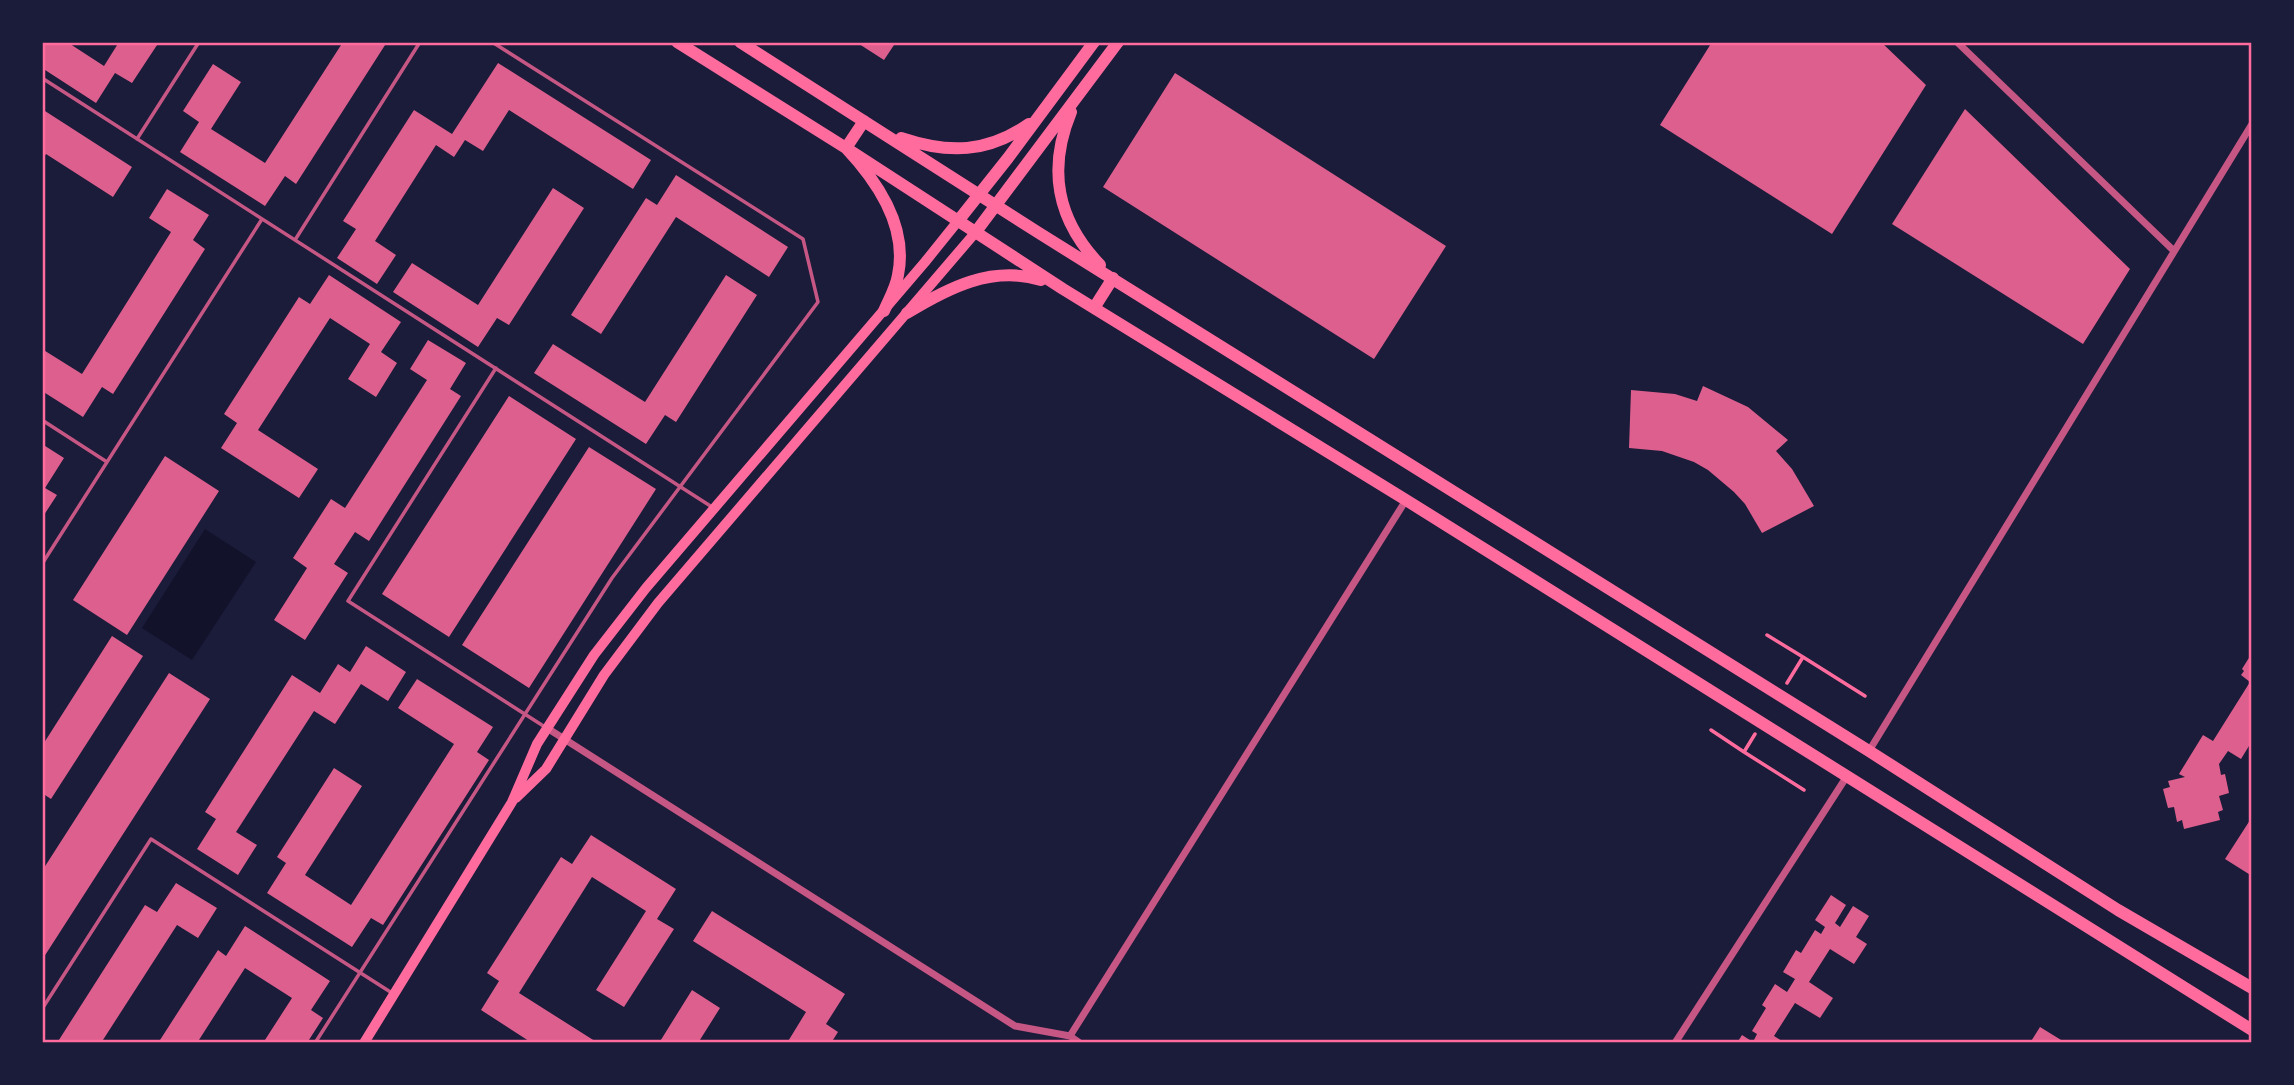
<svg xmlns="http://www.w3.org/2000/svg" width="2294" height="1085" font-family="'Roboto Condensed',sans-serif">
  <style>
    .water { fill: #12122b }
    .building { fill: #dd5f8e }
    .lines { fill: none; stroke-linecap: round; stroke-linejoin: round }
    .path { stroke: #ff6b9d; stroke-width: 3.5 }
    .service { stroke: #c65784; stroke-width: 3.5 }
    .minor { stroke: #c65784; stroke-width: 7 }
    .secondary { stroke: #ff6b9d; stroke-width: 10 }
    .primary { stroke: #ff6b9d; stroke-width: 12 }
    .neatline { fill: none; stroke: #ff6b9d; stroke-width: 2.5 }
  </style>
  <rect width="100%" height="100%" fill="#1b1b3a"/>
  <path class="water" d="M205 529 256 562 192 660 142 628Z"/>
  <path class="building" d="M42 42H67L104 66 119 42H159L132 83 115 73 96 103 42 68Z
    M343 42H387L296 184 285 176 265 206 180 152 199 122 183 111 213 64 241 82 211 129 265 163Z
    M856 42H896L884 60Z
    M1712 42H1881L1926 85 1832 234 1660 125Z
    M498 63 651 160 633 189 509 110 483 151 465 140 454 157 436 145 375 241 396 255 377 284 337 258 356 229 343 221 414 110 452 134Z
    M1175 73 1446 246 1374 359 1103 187Z
    M1965 109 2130 269 2083 344 1892 224Z
    M45 111 132 167 113 197 46 154 42 160V117Z
    M676 175 788 247 769 277 676 217 601 334 571 315 646 198 657 205Z
    M553 188 584 208 509 325 497 318 478 347 393 292 412 263 478 305Z
    M167 189 209 215 193 240 205 249 113 394 102 387 83 417 42 391V349L82 374 171 232 149 218Z
    M329 275 401 322 381 352 397 363 376 397 348 379 370 344 330 318 258 430 318 469 299 498 221 448 237 423 224 414 299 297 310 304Z
    M726 275 757 295 676 422 665 415 646 444 534 373 553 344 645 402Z
    M428 340 466 363 450 389 461 396 369 541 355 532 334 564 348 573 305 640 274 620 307 568 293 558 331 499 345 508 427 380 410 369Z
    M1703 386 1748 407 1788 440 1776 451 1792 469 1814 506 1762 533 1745 504 1734 492 1708 470 1694 462 1662 451 1629 448 1631 390 1675 394 1697 401Z
    M509 396 576 439 449 637 382 594Z
    M42 444 64 458 45 488 57 495 42 518Z
    M589 447 656 489 529 688 462 645Z
    M165 456 219 491 127 635 73 600Z
    M112 636 143 656 51 799 42 793V746Z
    M366 646 406 672 388 701 361 684 335 724 314 711 236 832 257 845 238 875 197 849 216 819 205 812 292 675 320 693 338 664 350 672Z
    M2252 653V741L2241 759 2228 751 2219 764 2221 775 2225 774 2229 793 2219 796 2223 810 2218 812 2220 820 2184 829 2182 820 2177 822 2174 807 2168 808 2163 789 2170 787 2168 781 2185 777 2179 774 2203 735 2213 741 2250 682 2241 675 2244 671 2242 669Z
    M169 673 210 699 42 960V871Z
    M417 679 493 727 477 752 489 760 383 925 371 918 352 947 267 893 286 863 277 857 334 768 362 786 305 875 351 905 454 744 398 708Z
    M2252 817V876L2225 859Z
    M591 835 676 889 657 919 674 929 624 1007 596 990 646 911 592 877 519 993 598 1043H532L481 1010 499 981 487 973 561 857 572 864Z
    M176 883 217 908 198 938 177 925 101 1043H57L145 905 157 912Z
    M1831 895 1846 905 1835 923 1840 927 1853 906 1869 916 1856 937 1867 944 1854 964 1830 949 1809 982 1833 998 1820 1018 1795 1003 1774 1036 1785 1043H1737L1742 1035 1753 1042 1757 1034 1752 1031 1766 1008 1762 1005 1775 984 1787 992 1795 979 1783 972 1796 950 1801 953 1815 930 1821 934 1825 927 1815 920Z
    M712 911 845 994 826 1024 838 1032 831 1043H787L806 1012 693 941Z
    M245 926 330 981 311 1010 323 1018 307 1043H263L292 998 245 968 197 1043H165L160 1040 218 950 226 956Z
    M692 990 720 1008 698 1043H659Z
    M2040 1027 2066 1043H2030Z"/>
  <g class="lines">
    <path class="path" d="M1767 635 1803 657
      M1787 683 1803 657 1865 696
      M1711 730 1744 752
      M1755 734 1744 752 1804 790"/>
    <path class="service" d="M42 78 712 507
      M137 139 199 42
      M295 240 420 42
      M496 368 348 601 545 727
      M42 420 107 462
      M42 564 262 219
      M42 1009 151 839 392 993
      M315 1043 612 578 818 302 803 239 492 42"/>
    <path class="minor" d="M1957 42 2173 250
      M547 728 1015 1026 1070 1036 1080 1043
      M1869 751 2252 124
      M1070 1036 1406 500
      M1675 1043 1847 776"/>
    <path class="secondary" d="M516 798 546 769 604 675 658 603 975 233
      M364 1043 512 802 537 744 594 655 646 588 925 262 958 221"/>
    <path class="primary" d="M677 42 846 148 1063 289 1406 500 2252 1030
      M740 42 1039 233 1869 751 2118 910 2252 988
      M1071 112C1047 170 1057 220 1100 265
      M864 121 846 148C877 181 908 227 898 275 896 288 889 299 884 311
      M901 138C949 154 987 153 1029 124
      M958 221 1008 158 1094 42
      M975 233 1118 42
      M1094 308 1113 278
      M907 313C948 288 992 265 1041 280"/>
  </g>
  <rect width="2294" height="1085" fill="none" stroke="#1b1b3a" stroke-width="88"/>
  <rect x="44" y="44" width="2206" height="997" class="neatline"/>
</svg>
